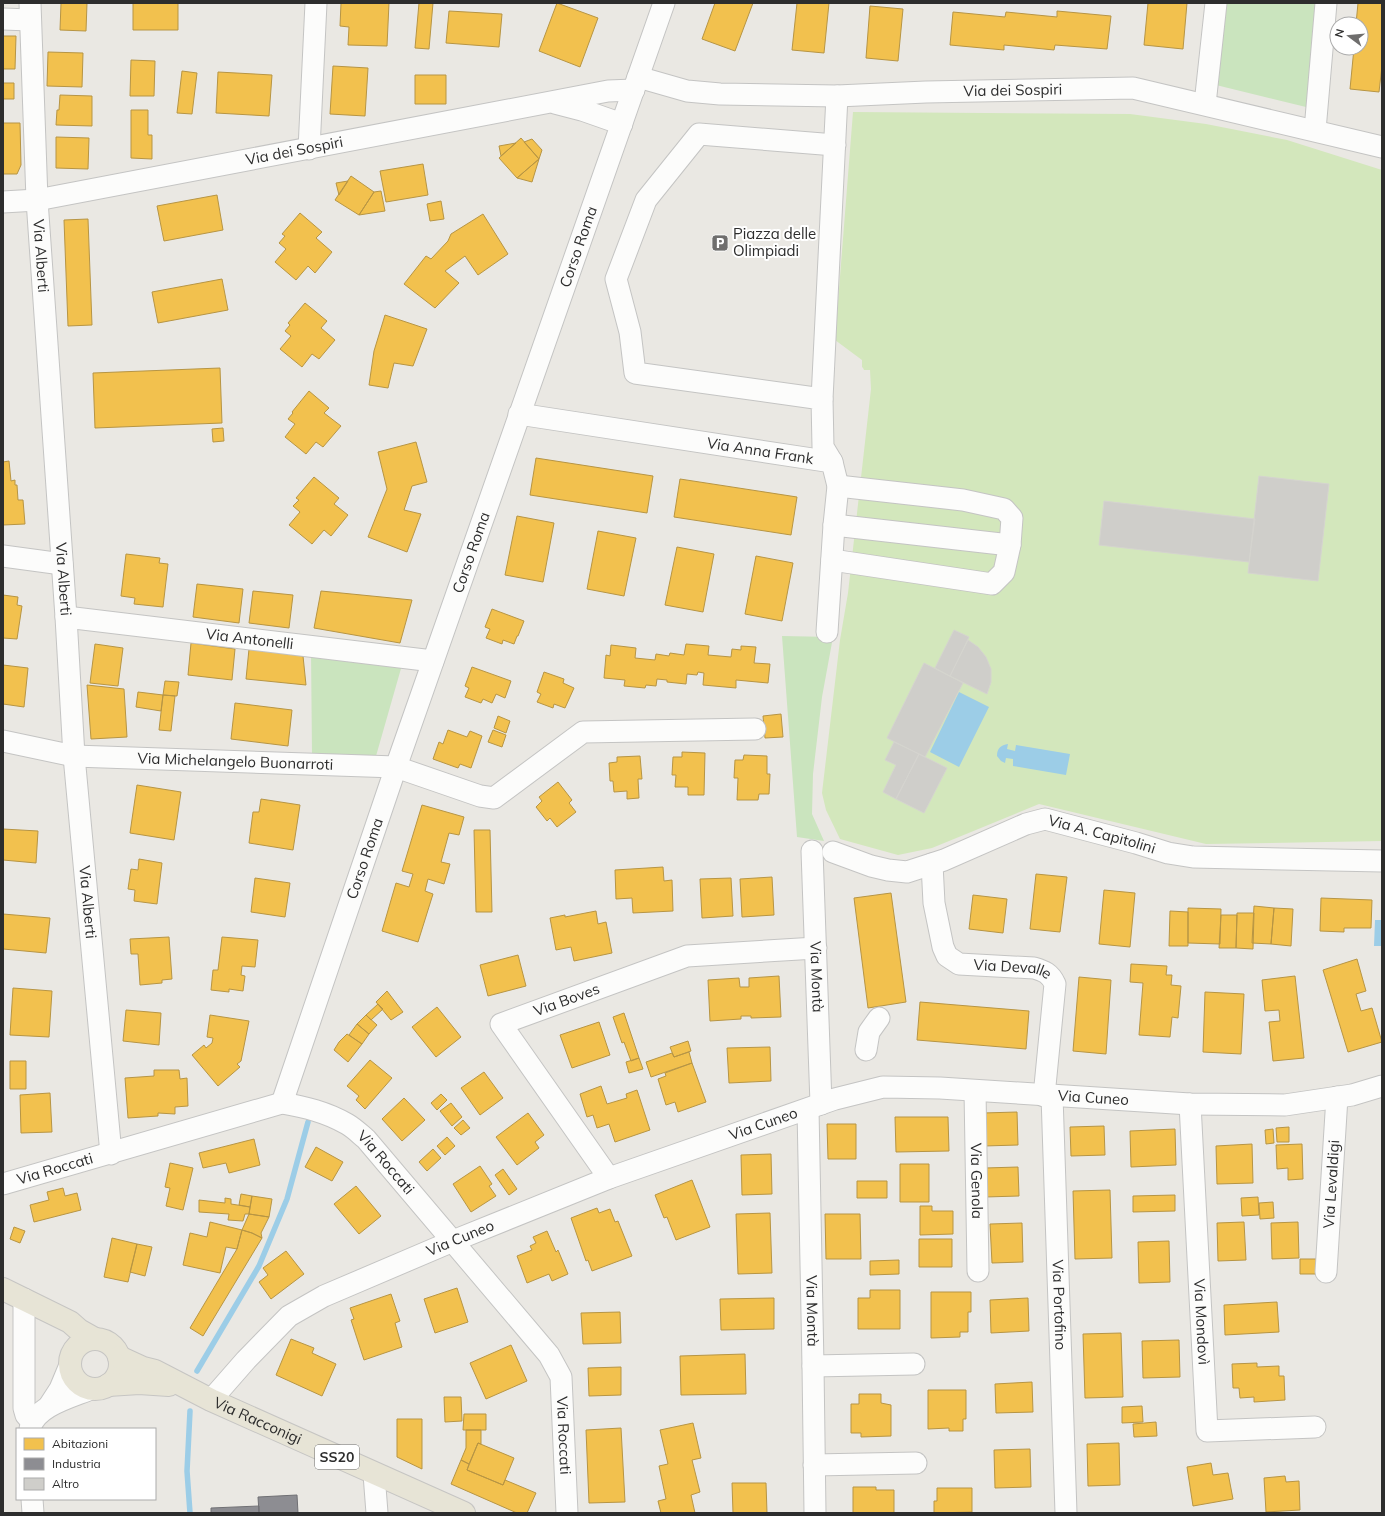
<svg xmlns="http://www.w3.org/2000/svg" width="1385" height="1516" font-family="Mulish,sans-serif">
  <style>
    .green { fill: #cae4be }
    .pitch { fill: #d3e7bc }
    .water { fill: #9ccde7 }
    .homes { fill: #f2c14e; stroke: #b79544 }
    .industry { fill: #8d8d92; stroke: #707074 }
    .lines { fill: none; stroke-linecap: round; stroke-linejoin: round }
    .stream { stroke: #9ccde7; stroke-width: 5.5 }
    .building { fill: #cfceca; stroke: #d5d4cf }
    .minor-casing { stroke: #c4c4c3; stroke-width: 23 }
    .major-casing { stroke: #c6c5c3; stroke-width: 24 }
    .minor { stroke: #fcfcfb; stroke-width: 21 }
    .major { stroke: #e7e4d6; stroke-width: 22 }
    .labels { text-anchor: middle; stroke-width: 4; stroke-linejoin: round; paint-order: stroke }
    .shield { fill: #fff; stroke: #6c6c6c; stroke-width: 1 }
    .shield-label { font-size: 14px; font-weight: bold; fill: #2d2d2d }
    .street-label { font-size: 15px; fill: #2d2d2d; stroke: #fff }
    .poi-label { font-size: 15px; fill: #2d2d2d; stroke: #fff; text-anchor: start }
  </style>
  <rect width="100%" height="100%" fill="#eae8e3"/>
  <path class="green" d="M1224 3H1317L1306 107 1216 85Z
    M782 636 833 637 822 697 813 774 812 814 824 841 797 837Z
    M311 651 402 665 376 756 312 755Z"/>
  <path class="pitch" d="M853 112 1130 114 1206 124 1287 140 1382 170V841L1206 844 1039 804 932 848 898 855 840 839 826 810 822 793 840 640 848 593 871 389 870 370H864L863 368 862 367V360L835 340Z"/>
  <path class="water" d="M959 692 989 707 959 767 930 752Z
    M1008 744 1007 749 1015 751 1016 745 1070 754 1066 775 1013 766V759L1006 758 1005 763 1001 761 997 756C997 748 1001 745 1008 744Z
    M1375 920H1382V946H1374Z"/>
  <path class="homes" d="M61 3H87L86 31 60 30Z
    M133 3H178V30H133Z
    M341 3H389L387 46 348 45 349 27 340 26Z
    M419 3H433L429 49 415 48Z
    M557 3 598 18 580 67 539 51Z
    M715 3H753L735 51 702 39Z
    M797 3H829L824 53 792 50Z
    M1148 3H1187L1183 49 1144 45Z
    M1358 3H1382V66L1379 92 1350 89 1354 48H1361V24H1356Z
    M870 6 903 9 898 61 866 58Z
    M449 11 502 14 499 47 446 43Z
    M1057 11 1111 16 1107 49 1055 45 1054 50 1004 45V50L950 45 953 12 1005 17 1006 12 1057 17Z
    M3 36H16L15 69H3Z
    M48 52 83 53 82 87 47 86Z
    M131 60 155 61 154 96H130Z
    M333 66 368 68 365 116 330 114Z
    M182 71 197 73 192 114 177 113Z
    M218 72 272 75 269 116 216 113Z
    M415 75H446V104H415Z
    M3 83H14V99H3Z
    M60 95 92 96V126L56 125 57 110H59Z
    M131 110H148V135H152V159L131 158Z
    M3 123H20L21 165 17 174H3Z
    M56 137 89 138 88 169 56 168Z
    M521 138 539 159 517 178 499 158Z
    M532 139 542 150 539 159 524 142Z
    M516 143 501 156 499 146Z
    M539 159 532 182 517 178Z
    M423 164 428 195 386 202 380 171Z
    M351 176 374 192 359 215 335 200Z
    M348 181 339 195 336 183Z
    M381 191 385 211 359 215 374 192Z
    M217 195 223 230 164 241 157 206Z
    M441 201 444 219 430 221 427 204Z
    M300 213 322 232 316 238 332 252 315 273 308 266 296 280 275 262 286 249 279 243 285 236 282 234Z
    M483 214 508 254 478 275 465 256 445 271 459 283 435 308 404 284 426 256 431 259 448 241 451 234Z
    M88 219 92 325 68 326 64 220Z
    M222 279 228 310 158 323 152 292Z
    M305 303 327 321 321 328 335 340 319 359 312 354 302 367 280 349 291 336 285 331 290 325 288 323Z
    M385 315 427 329 413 366 394 363 388 388 369 385 374 351Z
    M220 368 222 423 95 428 93 373Z
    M309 391 329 408 324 413 341 426 323 447 316 442 306 454 285 437 295 424 288 419 293 413 292 412Z
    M223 428 224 441 213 442 212 429Z
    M416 442 427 482 412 486 404 510 421 514 407 552 368 537 387 489 378 452Z
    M536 458 653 476 647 513 530 495Z
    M3 461V462L9 461 11 481 15 480V485H17L18 500H23L25 524 3 525Z
    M314 477 339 498 334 504 348 515 331 536 324 530 312 544 289 525 300 512 293 506 299 500 296 498Z
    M680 479 797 497 791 535 674 517Z
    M517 516 554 523 543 582 505 575Z
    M598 531 636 538 624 596 587 589Z
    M677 547 714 554 703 612 665 605Z
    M126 554 160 558 159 563 168 564 163 607 134 604 135 598 121 596Z
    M756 556 793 563 782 621 745 614Z
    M197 584 243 589 239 623 193 617Z
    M253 591 293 595 289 628 249 623Z
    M321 591 412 600 400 643 314 628Z
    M3 595 18 597 17 605 22 606 17 639 3 638Z
    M492 609 524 621 518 636H517L514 644 503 640 502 644 486 638 490 629 485 627Z
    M191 643 235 649 232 680 188 675Z
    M95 644 123 648 118 686 90 683Z
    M686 644 709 646 708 655 731 657 732 649 741 650V646L756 647 754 663 770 664 768 683 736 680V688L703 685 704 673 698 672 697 675 687 674 686 684 667 682V680L657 679 656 686 646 685 645 688 624 686 625 680 604 678 606 655 610 656 611 645 636 648 635 658 655 660 656 654 669 656 670 653 684 655Z
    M249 649 303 656 306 685 246 679Z
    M3 665 28 668 24 707 3 704Z
    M472 667 511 681 505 698 496 694 492 703 483 699 481 703 465 697 469 688 465 686Z
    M544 672 564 679 563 683 574 688 565 708 554 704 553 708 537 702 541 694 537 692Z
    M165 681 179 682 177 696 163 695Z
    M87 685 124 689 127 737 91 739Z
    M138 692 163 695 161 711 136 707Z
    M163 695 175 696 171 731 159 730Z
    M235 703 292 710 288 746 231 739Z
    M781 714 783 737 765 738 763 716Z
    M498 716 510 721 506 733 494 728Z
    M448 730 467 737 470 731 482 736 471 768 460 764 458 768 433 759 439 742 443 744Z
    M493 730 506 735 502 747 488 742Z
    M682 752 705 753 704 795H688V787H675L676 775H672L673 757H682Z
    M744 755 767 756V774H770L769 794H759L758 800H737L738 778H734L735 760H743Z
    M640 756 642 779H638L639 798 627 799V791L614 792 613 781H610L609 763 617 762V757Z
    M558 782 572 800 569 803 576 812 557 827 550 818 547 821 536 807 542 801 539 797Z
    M137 785 181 792 174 840 130 833Z
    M261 799 300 805 293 850 249 843 253 812H259Z
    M422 805 464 817 459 835 449 833 441 862 450 864 444 884 428 879 425 891 433 894 418 942 382 931 396 883 409 887 413 874 402 871Z
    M3 829 38 831 36 863 3 860Z
    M474 830H490L492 912H476Z
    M139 859 162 863 157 904 134 901 135 890 128 889 131 869 138 870Z
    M663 867 664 881 672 880 673 911 633 913 632 898 616 899 615 870Z
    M1036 874 1067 877 1060 932 1030 929Z
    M772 877 774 915 742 917 740 879Z
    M255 878 290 883 285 917 251 912Z
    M731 878 733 916 702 918 700 879Z
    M1104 890 1135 893 1130 947 1099 944Z
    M891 893 906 1002 868 1008 854 898Z
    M973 895 1007 899 1003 933 969 929Z
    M1321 898 1372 900 1371 928H1344V932L1320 931Z
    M1254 906 1274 908 1271 944 1252 943Z
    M1188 908 1221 909 1220 944 1188 943Z
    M1274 908 1293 909 1291 946 1271 944Z
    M596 911 598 924 606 922 612 953 574 961 571 947 556 950 550 918 565 915V917Z
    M1170 911 1188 912V946H1169Z
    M1237 913H1254L1253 949 1236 948Z
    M3 914 50 918 46 953 3 949Z
    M1221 915H1237L1236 948H1219Z
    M169 937 172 979 162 980V983L140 985 138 954H131L130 939Z
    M222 937 258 940 255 967 242 966 241 975 245 976 243 991 229 989V992L211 990 213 970H218Z
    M518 955 526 986 488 996 480 965Z
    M1357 959 1366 991 1356 994 1361 1011 1372 1008 1382 1042 1348 1052 1323 970Z
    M1131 964 1167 966 1166 975H1172L1171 985 1181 986 1178 1018 1172 1017 1170 1037 1139 1035 1143 983 1130 982Z
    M779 976 781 1017 751 1018V1016H741V1019L710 1021 708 980 739 978 740 987H749V978Z
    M1295 976 1304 1058 1273 1061 1269 1022 1280 1021 1279 1010 1265 1011 1262 980Z
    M1079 977 1111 980 1106 1054 1073 1051Z
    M13 988 52 991 49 1037 10 1035Z
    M387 991 403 1012 391 1020 376 1002Z
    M1205 992 1244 994 1241 1054 1203 1052Z
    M920 1002 1029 1011 1026 1049 917 1040Z
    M378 1004 383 1009 371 1020 366 1015Z
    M437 1007 461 1037 436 1057 412 1027Z
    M126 1010 161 1013 159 1045 123 1041Z
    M624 1013 639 1058 631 1061 624 1042 622 1043 613 1017Z
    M210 1015 249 1021 241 1061 237 1064 240 1067 218 1086 192 1055 204 1045 206 1048 212 1043 213 1038 207 1037Z
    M366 1015 377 1025 369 1034 357 1024Z
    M599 1022 610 1055 572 1068 560 1035Z
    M357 1024 369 1034 362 1044 349 1035Z
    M347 1034 362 1044 348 1062 334 1050 339 1042Z
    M688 1041 691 1051 674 1057 670 1047Z
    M770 1047 771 1081 729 1083 727 1048Z
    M689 1052 692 1063 651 1077 646 1062 672 1053 674 1057Z
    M639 1058 643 1069 629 1073 626 1062Z
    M370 1060 392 1078 365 1109 356 1100 359 1096 347 1086Z
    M10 1061H26V1089H10Z
    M692 1063 706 1102 678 1112 675 1102 666 1105 658 1079 666 1076 665 1073Z
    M154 1070H179L180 1079 187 1078 188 1106 175 1107V1114L158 1113V1116L128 1118 125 1078 154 1076Z
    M484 1072 503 1098 480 1115 461 1088Z
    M601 1086 607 1104 627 1098 626 1094 637 1090 650 1130 615 1142 609 1124 597 1128 593 1115 587 1117 580 1094Z
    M50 1093 52 1132 21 1133 20 1095Z
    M441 1094 447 1100 437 1110 431 1103Z
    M404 1098 425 1120 402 1141 382 1119Z
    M451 1103 462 1117 452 1126 440 1111Z
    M1017 1112 1018 1145 984 1146 983 1113Z
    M528 1113 544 1135 535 1142 539 1148 517 1165 496 1137Z
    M895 1117H948L949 1151 896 1152Z
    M463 1120 470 1128 461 1135 454 1128Z
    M827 1124H856V1159H828Z
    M1104 1126 1105 1155 1071 1156 1070 1127Z
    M1289 1127V1142H1277L1276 1128Z
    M1175 1129 1176 1165 1131 1167 1130 1131Z
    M1273 1129 1274 1143 1266 1144 1265 1130Z
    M447 1137 455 1146 445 1155 437 1146Z
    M254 1139 260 1165 229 1173 226 1163 203 1168 199 1153Z
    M1252 1144 1253 1183 1217 1184 1216 1146Z
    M1302 1144 1303 1179 1288 1180V1168L1277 1169 1276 1145Z
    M316 1147 343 1162 332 1181 305 1167Z
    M433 1149 441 1158 427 1171 419 1162Z
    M771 1154 772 1194 742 1195 741 1155Z
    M170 1163 193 1168 183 1210 166 1206 170 1188 165 1187Z
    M900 1164H929V1202H900Z
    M480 1166 492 1184 489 1186 496 1196 471 1212 453 1184Z
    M1018 1167 1019 1196 985 1197V1168Z
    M503 1169 517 1189 509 1195 495 1175Z
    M692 1180 710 1227 676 1240 667 1217 664 1218 655 1195Z
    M857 1181H887V1198H857Z
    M356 1186 381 1216 359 1234 334 1204Z
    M63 1188 65 1196 77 1193 81 1210 34 1222 30 1205 49 1200 47 1192Z
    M1110 1190 1112 1258 1075 1259 1073 1191Z
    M241 1194 252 1196 250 1207 239 1205Z
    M1175 1195V1211L1133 1212V1196Z
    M252 1196 272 1199 269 1217 249 1214Z
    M1258 1197 1259 1215 1242 1216 1241 1198Z
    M225 1198 231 1199V1204L250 1207 249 1214H245L243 1221 228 1220 229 1214 199 1212V1200L225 1203Z
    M1273 1202 1274 1218 1260 1219 1259 1203Z
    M920 1206H932V1211H953V1234L920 1235Z
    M597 1208 599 1213 610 1209 615 1222 618 1221 632 1256 592 1271 588 1260 586 1261 571 1218Z
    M770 1213 772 1273 738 1274 736 1214Z
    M249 1214 269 1217 261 1233 262 1238 252 1233 242 1230Z
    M825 1214H860L861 1259H826Z
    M210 1222 242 1230 237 1249 226 1247 220 1273 183 1265 190 1233 207 1237Z
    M1244 1222 1246 1260 1218 1261 1217 1223Z
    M1298 1222 1299 1258 1272 1259 1271 1223Z
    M1022 1223 1023 1262 992 1263 990 1224Z
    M14 1227 25 1231 20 1243 10 1239Z
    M242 1230 252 1233 262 1238 203 1336 190 1328 237 1249Z
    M547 1231 556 1252 558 1250 568 1274 552 1281 549 1274 527 1283 517 1256 532 1250 530 1246 536 1243 533 1237Z
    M112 1238 137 1244 128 1282 104 1277Z
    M919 1239H952V1267H919Z
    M1169 1241 1170 1282 1139 1283 1138 1242Z
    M137 1244 152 1247 145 1276 130 1272Z
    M286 1251 304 1274 271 1299 259 1282 268 1275 263 1268Z
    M1300 1259H1317L1318 1274H1300Z
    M899 1260V1274L870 1275V1261Z
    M457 1288 468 1322 435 1333 424 1299Z
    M870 1290H900V1329H858V1298H870Z
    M931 1292H971V1312H968V1332H960V1337L931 1338Z
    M391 1294 400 1321 395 1323 402 1347 364 1360 351 1320 354 1319 350 1308Z
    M774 1298V1329L721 1330 720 1299Z
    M1028 1298 1029 1331 991 1333 990 1300Z
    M1277 1302 1279 1332 1225 1335 1224 1305Z
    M620 1312 621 1343 583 1344 581 1313Z
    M1121 1333 1123 1397 1085 1398 1083 1334Z
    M291 1339 314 1348 312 1353 336 1364 322 1396 276 1375Z
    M1179 1340 1180 1377 1143 1378 1142 1341Z
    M511 1345 527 1381 486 1399 470 1363Z
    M745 1354 746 1394 681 1395 680 1356Z
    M1257 1363V1367L1279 1366V1376H1284L1285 1400 1254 1402V1397L1240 1398 1239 1388H1233L1232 1364Z
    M621 1367V1395L589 1396 588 1368Z
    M1032 1382 1033 1412 996 1413 995 1384Z
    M928 1390H966V1419H963V1431H949V1428L928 1429Z
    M859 1394H881V1403L891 1405V1436L861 1437V1433H851V1404H859Z
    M444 1397H461L462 1421 445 1422Z
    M1142 1406 1143 1422 1122 1423V1407Z
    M464 1414H486V1430H463Z
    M397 1419H422V1469L397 1457Z
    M1156 1422 1157 1436 1134 1437 1133 1424Z
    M693 1423 701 1458 692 1460 700 1492 691 1495 695 1513H661L658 1501 666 1499 659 1466 668 1464 660 1430Z
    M621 1428 625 1502 589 1503 586 1430Z
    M466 1430H481V1444L478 1443 469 1464 461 1460 466 1448Z
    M478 1443 514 1458 503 1485 467 1470Z
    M1119 1443 1120 1485 1088 1486 1087 1444Z
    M1030 1449 1031 1487 995 1488 994 1450Z
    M461 1460 469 1464 467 1470 503 1485 505 1480 536 1493 527 1513H517L451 1484Z
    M1211 1463 1213 1475 1228 1473 1233 1499 1193 1506 1187 1467Z
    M1285 1476 1286 1482 1299 1481 1300 1510 1266 1512 1264 1478Z
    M732 1483H766L767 1513H733Z
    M853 1487H876V1490H894V1513H853Z
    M937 1488H972V1512L934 1513V1501H937Z"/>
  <path class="industry" d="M297 1495 298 1513H259L258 1497Z
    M259 1506V1513H211V1508Z"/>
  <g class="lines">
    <path class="stream" d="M197 1371 259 1266 287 1199 308 1122
      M190 1411 187 1471 190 1513"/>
  </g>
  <path class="building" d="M1259 476 1329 484 1318 581 1248 573Z
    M1104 501 1255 519 1249 562 1099 545Z
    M954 630 969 637 950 676 935 668Z
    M968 640 978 647 986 657 991 669V682L987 694 950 676Z
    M924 663 963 683 925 757 887 738Z
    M894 742 919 754 896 799 883 792 896 765 885 760Z
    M919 754 947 768 924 813 896 799Z"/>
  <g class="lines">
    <g class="minor-casing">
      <g id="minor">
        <path id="s1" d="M30 3 37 200 66 617 74 756 111 1154"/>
        <path d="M3 19 30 20"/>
        <path id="s2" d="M638 77 687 91 720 94 837 96 926 92 1133 88 1382 147"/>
        <path d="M555 103 582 110 622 124"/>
        <path d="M1205 104 1216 3"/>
        <path d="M1315 130 1326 3"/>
        <path d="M309 149 316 3"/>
        <path id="s3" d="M3 202 37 200 608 91 634 90"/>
        <path d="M822 399 837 96"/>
        <path id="s4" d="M519 414 832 462 838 486 834 525 827 632"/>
        <path d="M832 462 823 447 822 399 635 373 630 332 616 279 646 200 699 134 835 145"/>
        <path d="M838 486 963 500 1004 509 1012 518 1010 545"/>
        <path d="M3 556 62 564"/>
        <path d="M832 560 992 584 1004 572 1010 545 834 525"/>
        <path id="s5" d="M66 617 433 661"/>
        <path id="s6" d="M3 741 74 756 396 767 480 796 494 798 583 732 755 729"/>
        <path id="s7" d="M812 851 821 1104"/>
        <path id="s8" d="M833 852 871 866 888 870 907 872 944 860 1026 824 1045 819 1136 843 1168 853 1193 857 1382 861"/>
        <path id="s9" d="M932 864 934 903 943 947 947 956 959 964 1034 968C1044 971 1050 973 1055 984L1044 1096"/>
        <path d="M866 1050 869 1032 879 1018"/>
        <path id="s10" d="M975 1091 978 1271"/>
        <path id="s11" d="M1052 1096 1066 1513"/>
        <path id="s12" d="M282 1103 396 767 664 3"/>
        <path id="s13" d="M1190 1104 1207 1431 1315 1427"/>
        <path id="s14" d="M808 1109 813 1366 815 1513"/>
        <path id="s15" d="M609 1178 501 1024 687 956 816 948"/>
        <path id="s16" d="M3 1184 282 1103C305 1107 326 1112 347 1124 354 1128 360 1134 366 1139L549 1355 561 1377 567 1513"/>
        <path id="s17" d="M1326 1272 1337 1097"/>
        <path d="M24 1299V1408L26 1415 32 1422"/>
        <path d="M813 1366 914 1364"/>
        <path id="s18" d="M211 1400 246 1360 289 1316 324 1296 453 1241 609 1178 835 1099 883 1087 940 1088 1190 1104 1285 1105 1352 1095 1382 1086"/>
        <path d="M49 1406 60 1389 70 1365"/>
        <path d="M30 1429C35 1406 72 1397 91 1389"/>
        <path d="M814 1465 916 1463"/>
        <path d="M374 1474 377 1513"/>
        <path d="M32 1499 33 1513"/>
      </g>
    </g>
    <g class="major-casing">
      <g id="major">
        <path d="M3 1289 70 1322 79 1330 95 1339"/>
        <circle cx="95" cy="1364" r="25"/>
        <path id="s19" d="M119 1357 143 1368 155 1371 211 1400 464 1513"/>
        <path d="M108 1385 139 1383 169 1385"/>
      </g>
    </g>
    <use href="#minor" class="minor"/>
    <use href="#major" class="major"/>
  </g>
  <defs>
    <g id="parking-square" transform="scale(0.9)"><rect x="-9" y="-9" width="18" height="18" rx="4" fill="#6f6e6d" stroke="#fff"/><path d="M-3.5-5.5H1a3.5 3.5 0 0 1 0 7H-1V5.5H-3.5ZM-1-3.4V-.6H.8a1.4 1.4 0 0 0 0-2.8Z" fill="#fff"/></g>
  </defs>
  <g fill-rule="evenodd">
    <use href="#parking-square" x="720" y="243"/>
  </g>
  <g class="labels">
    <rect class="shield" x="315" y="1445" width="44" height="24" rx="3"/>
    <g class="shield-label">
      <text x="337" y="1462">SS20</text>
    </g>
    <g class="street-label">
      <text dy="5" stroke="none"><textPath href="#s2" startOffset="377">Via dei Sospiri</textPath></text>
      <text dy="5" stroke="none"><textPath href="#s3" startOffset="296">Via dei Sospiri</textPath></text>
      <text dy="5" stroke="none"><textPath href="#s12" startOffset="906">Corso Roma</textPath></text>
      <text dy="5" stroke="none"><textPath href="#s1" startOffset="253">Via Alberti</textPath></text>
      <text dy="5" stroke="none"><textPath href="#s4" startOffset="244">Via Anna Frank</textPath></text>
      <text dy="5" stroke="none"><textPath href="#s12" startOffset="582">Corso Roma</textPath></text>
      <text dy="5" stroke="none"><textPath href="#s1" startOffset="577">Via Alberti</textPath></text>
      <text dy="5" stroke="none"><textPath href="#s5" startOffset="185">Via Antonelli</textPath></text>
      <text dy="5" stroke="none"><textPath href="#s6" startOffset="234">Via Michelangelo Buonarroti</textPath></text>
      <text dy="5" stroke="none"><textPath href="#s8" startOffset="284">Via A. Capitolini</textPath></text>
      <text dy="5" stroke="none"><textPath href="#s12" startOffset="258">Corso Roma</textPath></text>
      <text dy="5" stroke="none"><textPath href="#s1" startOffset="901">Via Alberti</textPath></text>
      <text dy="5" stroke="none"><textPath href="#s9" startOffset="162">Via Devalle</textPath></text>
      <text dy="5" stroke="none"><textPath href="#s7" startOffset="126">Via Montà</textPath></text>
      <text dy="5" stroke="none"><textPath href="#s15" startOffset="258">Via Boves</textPath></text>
      <text dy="5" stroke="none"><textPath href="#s18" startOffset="963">Via Cuneo</textPath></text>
      <text dy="5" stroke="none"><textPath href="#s18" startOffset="627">Via Cuneo</textPath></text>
      <text dy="5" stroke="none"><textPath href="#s16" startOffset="414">Via Roccati</textPath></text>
      <text dy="5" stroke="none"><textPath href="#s16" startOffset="54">Via Roccati</textPath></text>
      <text dy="5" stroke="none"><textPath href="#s10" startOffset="90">Via Genola</textPath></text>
      <text dy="5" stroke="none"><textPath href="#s17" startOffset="88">Via Levaldigi</textPath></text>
      <text dy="5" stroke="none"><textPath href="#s18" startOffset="303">Via Cuneo</textPath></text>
      <text dy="5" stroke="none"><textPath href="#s11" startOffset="209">Via Portofino</textPath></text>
      <text dy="5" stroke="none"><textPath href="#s14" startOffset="202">Via Montà</textPath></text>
      <text dy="5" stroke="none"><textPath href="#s13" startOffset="218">Via Mondovì</textPath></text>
      <text dy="5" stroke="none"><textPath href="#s19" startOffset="153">Via Racconigi</textPath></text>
      <text dy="5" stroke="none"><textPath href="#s16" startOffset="750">Via Roccati</textPath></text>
    </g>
    <g class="poi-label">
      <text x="733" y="239">Piazza delle<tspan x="733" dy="17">Olimpiadi</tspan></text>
    </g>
  </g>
  <rect width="1385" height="1516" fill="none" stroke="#2d2d2d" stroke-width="8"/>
  <rect x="16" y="1428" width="140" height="72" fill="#ffffff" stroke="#ababab"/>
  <rect x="24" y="1438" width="20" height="12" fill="#f2c14e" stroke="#ababab"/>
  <text x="52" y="1448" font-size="12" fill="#2d2d2d">Abitazioni</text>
  <rect x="24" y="1458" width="20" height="12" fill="#8d8d92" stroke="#ababab"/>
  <text x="52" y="1468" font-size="12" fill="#2d2d2d">Industria</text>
  <rect x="24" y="1478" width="20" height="12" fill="#cfceca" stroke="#ababab"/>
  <text x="52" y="1488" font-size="12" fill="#2d2d2d">Altro</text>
  <g transform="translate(1349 36) rotate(286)"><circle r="19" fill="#ffffff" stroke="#ababab"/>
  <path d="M0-3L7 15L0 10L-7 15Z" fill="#6f6e6d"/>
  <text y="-6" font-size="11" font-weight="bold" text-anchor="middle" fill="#2d2d2d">N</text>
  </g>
</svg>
